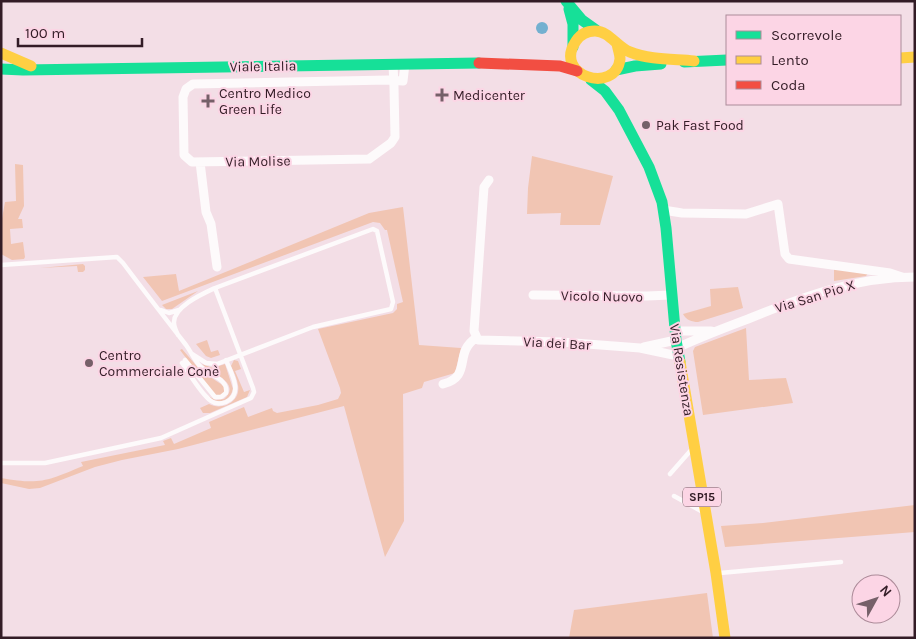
<svg xmlns="http://www.w3.org/2000/svg" width="916" height="639" font-family="Karla,sans-serif">
  <style>
    .green { fill: #f1c5b3 }
    .water { fill: #73b0d0 }
    .lines { fill: none; stroke-linecap: round; stroke-linejoin: round }
    .lane { stroke: #fdfafb; stroke-width: 4.5 }
    .street { stroke: #fdfafb; stroke-width: 9 }
    .fast { stroke: #16e098; stroke-width: 11 }
    .slow { stroke: #ffcf43; stroke-width: 11 }
    .jam { stroke: #f24e42; stroke-width: 11 }
    .poi-dot { fill: #766069; stroke: #fcd5e5; stroke-width: 2 }
    .labels { text-anchor: middle; stroke-width: 4; stroke-linejoin: round; paint-order: stroke }
    .shield { fill: #fcd5e5; stroke: #6f545f; stroke-width: 1 }
    .shield-label { font-size: 12px; font-weight: bold; fill: #331c26 }
    .street-label { font-size: 14px; fill: #331c26; stroke: #fcd5e5 }
    .poi-label { font-size: 14px; fill: #331c26; stroke: #fcd5e5; text-anchor: start }
  </style>
  <rect width="100%" height="100%" fill="#f3dee6"/>
  <path class="green" d="M532 156 613 176 600 225H560L561 213 527 214 528 188Z
    M15 164 23 165 24 206 18 219H22L23 228 10 229 11 244 23 242 25 257 24 259 12 260 1 254V224L5 202 16 201Z
    M403 207 419 345 461 348 455 373 424 382 422 388 403 394 404 521 385 557 344 406 178 449 122 460 95 467 40 488 29 489 1 483V478C40 485 47 481 83 466L81 462 165 445 163 441 171 438 174 444 211 428 209 422 244 407 248 417 272 408 273 411 277 413 318 405 338 399 341 393 340 388 318 329 393 313 397 309V304L403 302 387 230H385L380 223 373 222 162 301 143 277 176 274 179 291 369 213Z
    M83 264 85 266V270L83 272H78L77 266 40 268Z
    M834 267 869 272 866 276 834 281Z
    M738 287 743 308 698 322C692 322 686 320 683 314L711 306 710 289Z
    M198 291 172 309H166L162 305Z
    M746 328 749 380 786 378 793 403 703 415 693 351 695 347Z
    M207 340 211 352 218 350 220 355 211 358 206 356 196 344Z
    M182 349 201 371 224 386 225 392 219 396 213 394 180 350Z
    M234 360 238 361 241 369 235 371 244 392 250 390 247 397 210 413H203L200 408 209 404C222 411 241 402 238 385 237 379 234 372 231 366Z
    M202 364 213 368 225 364 233 389C230 402 217 405 208 396L216 400 224 399C242 383 212 374 202 364Z
    M915 505V532L725 547 721 526 763 523Z
    M707 593 713 638H569L574 610Z"/>
  <path class="water" d="M536 28a6 6 0 1 1 12 0a6 6 0 1 1-12 0Z"/>
  <g class="lines">
    <path class="lane" d="M1 265 117 257 123 263C144 291 165 318 186 345 191 352 194 359 199 365 207 375 229 378 226 393L221 397H215L185 360
      M161 310 169 313 179 310
      M178 335C176 331 174 327 174 323 173 307 202 294 215 288L373 229 377 231 393 302 391 309 313 327 217 364 206 363 192 354
      M182 363C190 374 200 393 211 401 215 404 221 404 226 402 244 394 231 373 226 360
      M1 463H45L161 438 251 398 254 392 253 388 215 288
      M670 474 692 449
      M674 496 701 511
      M720 573 841 562"/>
    <path class="street" d="M393 64 394 87 395 137 391 143 369 159 192 162 184 155 183 97 186 89 193 84 388 80 403 81 405 64
      M200 162 206 212 211 224 217 267
      M489 180 484 187 474 331 478 340 561 342 640 348 678 356
      M663 210 682 213 746 214 778 204 785 254 789 259 890 273 902 277
      M533 295 647 296 671 295
      M675 331H711
      M644 347 676 340
      M677 348C700 337 724 328 748 319 802 297 856 277 915 277
      M443 384C473 376 453 353 476 338"/>
    <path class="fast" d="M566 1 582 20 596 30
      M569 9 573 24V47
      M684 62 727 60
      M1 69 23 70 479 63
      M616 70 635 66 661 64
      M591 80 605 91 619 110 649 167 662 202 666 228 676 340 680 362"/>
    <path class="slow" d="M617 44C618 49 620 54 620 59 616 95 552 76 576 41 580 35 587 31 595 31 609 31 617 47 630 52 650 60 673 59 694 61
      M1 53 31 66
      M900 58 915 57
      M680 362 716 573 725 638"/>
    <path class="jam" d="M479 63 560 66 577 71"/>
  </g>
  <g class="poi-dot">
    <path d="M439.5 87.5h5v5h5v5h-5v5h-5v-5h-5v-5h5z"/>
    <path d="M205.5 93.5h5v5h5v5h-5v5h-5v-5h-5v-5h5z"/>
    <circle cx="646" cy="125" r="5"/>
    <circle cx="89" cy="363" r="5"/>
  </g>
  <g class="labels">
    <rect class="shield" x="683" y="487.5" width="38" height="19" rx="4"/>
    <g class="shield-label">
      <text x="702" y="501">SP15</text>
    </g>
    <g class="street-label">
      <text transform="translate(263 66) rotate(-1)" y="5">Viale Italia</text>
      <text transform="translate(258 161) rotate(-1)" y="5">Via Molise</text>
      <text transform="translate(602 296) rotate(1)" y="5">Vicolo Nuovo</text>
      <text transform="translate(815 296) rotate(-17)" y="5">Via San Pio X</text>
      <text transform="translate(557 343) rotate(3)" y="5">Via dei Bar</text>
      <text transform="translate(682 370) rotate(81)" y="5">Via Resistenza</text>
    </g>
    <g class="poi-label">
      <text x="219" y="98">Centro Medico<tspan x="219" dy="16">Green Life</tspan></text>
      <text x="453" y="100">Medicenter</text>
      <text x="656" y="130">Pak Fast Food</text>
      <text x="99" y="360">Centro<tspan x="99" dy="16">Commerciale Conè</tspan></text>
    </g>
  </g>
  <rect width="916" height="639" fill="none" stroke="#331c26" stroke-width="5"/>
  <rect x="726" y="15" width="175" height="90" fill="#fcd5e5" stroke="#ac8b99"/>
  <rect x="736" y="31" width="25" height="8" fill="#16e098" stroke="#ac8b99"/>
  <text x="771" y="40" font-size="15" fill="#331c26">Scorrevole</text>
  <rect x="736" y="56" width="25" height="8" fill="#ffcf43" stroke="#ac8b99"/>
  <text x="771" y="65" font-size="15" fill="#331c26">Lento</text>
  <rect x="736" y="81" width="25" height="8" fill="#f24e42" stroke="#ac8b99"/>
  <text x="771" y="90" font-size="15" fill="#331c26">Coda</text>
  <g transform="translate(876 599) rotate(50)"><circle r="24" fill="#fcd5e5" stroke="#ac8b99"/>
  <path d="M0-4L9 19L0 12L-9 19Z" fill="#766069"/>
  <text y="-8" font-size="14" font-weight="bold" text-anchor="middle" fill="#331c26">N</text>
  </g>
  <path d="M18 38v8h124v-8" fill="none" stroke="#331c26" stroke-width="2.5"/>
  <text x="25" y="38" font-size="15" fill="#331c26" stroke="#fcd5e5" stroke-width="4" paint-order="stroke">100 m</text>
</svg>
